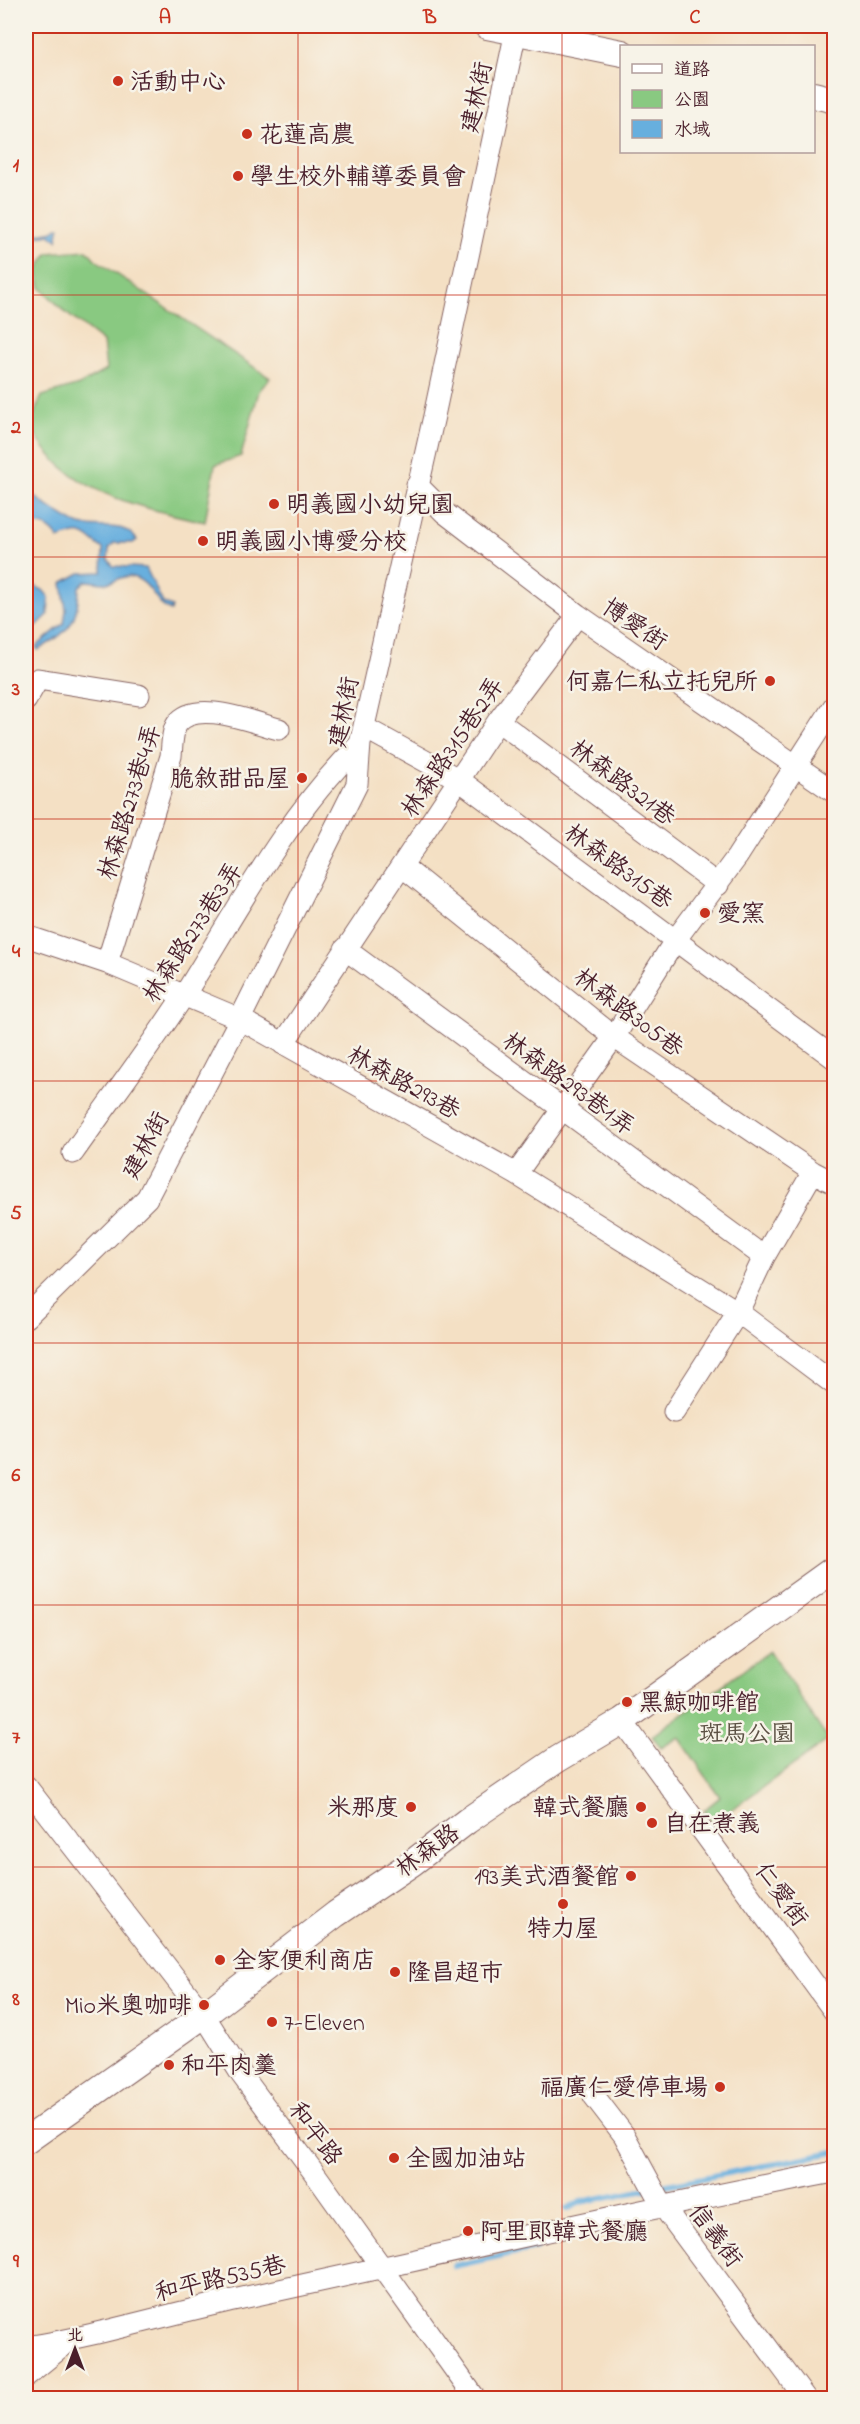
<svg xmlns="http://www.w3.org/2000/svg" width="860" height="2424" font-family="'Indie Flower','LXGW WenKai TC',sans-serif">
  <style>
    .green { fill: #89c981; stroke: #6a7456; stroke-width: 1.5 }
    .water { fill: #67afde; stroke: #586784; stroke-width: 1.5 }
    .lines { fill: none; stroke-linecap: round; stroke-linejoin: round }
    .stream { stroke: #67afde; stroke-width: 6 }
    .minor-casing { stroke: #866361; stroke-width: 23 }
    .tertiary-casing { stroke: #866361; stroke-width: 28 }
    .minor { stroke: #fff; stroke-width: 21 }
    .tertiary { stroke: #fff; stroke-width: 26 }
    .grid { fill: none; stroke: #c8321e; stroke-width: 1.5; stroke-opacity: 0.55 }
    .poi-dot { fill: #c8321e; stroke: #f7f3e8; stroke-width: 2 }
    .labels { text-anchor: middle; stroke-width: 5; stroke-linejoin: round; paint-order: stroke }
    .poi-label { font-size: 24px; fill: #4a1f2b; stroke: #f7f3e8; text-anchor: start }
    .street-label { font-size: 24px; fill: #4a1f2b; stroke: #f7f3e8 }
    .park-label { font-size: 24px; fill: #5d5245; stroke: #f7f3e8 }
    .neatline { fill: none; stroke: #c8321e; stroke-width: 2 }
    .grid-label { font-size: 20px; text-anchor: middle; font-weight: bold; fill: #c8321e }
  </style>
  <rect width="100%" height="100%" fill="#f7f3e8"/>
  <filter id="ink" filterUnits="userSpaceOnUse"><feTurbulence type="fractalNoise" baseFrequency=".0167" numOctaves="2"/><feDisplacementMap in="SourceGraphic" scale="12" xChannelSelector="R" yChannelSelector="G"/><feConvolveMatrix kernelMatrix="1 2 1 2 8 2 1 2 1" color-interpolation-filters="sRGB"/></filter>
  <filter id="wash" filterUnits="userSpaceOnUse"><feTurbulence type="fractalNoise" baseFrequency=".008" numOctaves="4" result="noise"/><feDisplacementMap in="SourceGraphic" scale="24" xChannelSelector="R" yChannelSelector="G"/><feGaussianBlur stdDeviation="1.35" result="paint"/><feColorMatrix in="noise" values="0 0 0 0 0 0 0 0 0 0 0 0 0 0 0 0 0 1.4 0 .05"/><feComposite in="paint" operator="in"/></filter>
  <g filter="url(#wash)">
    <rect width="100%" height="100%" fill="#f4e0c4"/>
    <path class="green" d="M87 250 96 260 270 378 259 391 241 456 215 465 205 522C152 510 88 498 50 455 42 447 36 435 29 425L42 396 79 385 106 370 103 342 66 313 41 288 37 270 48 253Z
      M770 1651 828 1740 713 1823 704 1810 720 1797 679 1737 661 1748 652 1736Z"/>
    <path class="water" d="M57 227H60L57 240 50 234 33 237 27 253 29 269 26 273V248L30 235 54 231Z
      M26 488C31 496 70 522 80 525 100 530 123 520 137 540L133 543H114L109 549 108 559 113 566 146 568 163 603 172 607 171 611C156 607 153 583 133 577 123 574 114 583 105 583 99 583 92 581 86 581L79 587C78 623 69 632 38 650L36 647 64 623 66 610 62 583 80 573 102 572 103 549C82 533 85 529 59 539 49 525 42 524 26 524Z
      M30 584 43 590 49 597 48 615 26 636V585Z"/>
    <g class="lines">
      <path class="stream" d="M567 2209 580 2202 834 2152
        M454 2266 535 2248 543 2239"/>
    </g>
  </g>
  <g filter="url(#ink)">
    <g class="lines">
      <g class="minor-casing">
        <path id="minor" d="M417 485 445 513 578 615 834 792
          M26 700 38 679 139 695
          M498 721 718 885
          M365 728 458 779 834 1058
          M403 867 614 1037 813 1172 834 1183
          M26 936 107 963 240 1019 516 1174 738 1312 834 1384
          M345 949 764 1257
          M107 963 171 756C172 746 172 731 177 724 195 698 254 723 279 729
          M283 1044 498 721 578 615
          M73 1153C111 1099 152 1045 188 989 240 905 289 813 360 744
          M516 1174 614 1037 676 939 737 857 834 706
          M26 1317 147 1198 240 1019 357 784 360 744 434 416 516 31
          M674 1412 738 1312 764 1257 813 1172
          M622 1721 834 2011
          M26 1786 204 2015 241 2074 318 2178 475 2398
          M594 2096 624 2135 662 2205 805 2398
          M26 2347C98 2336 167 2314 238 2299 437 2256 635 2210 834 2172
          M26 2376 69 2341"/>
      </g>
      <g class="tertiary-casing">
        <path id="tertiary" d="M487 26 622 53
          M814 95 834 100
          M26 2141 204 2015 336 1914 412 1863 467 1821 558 1759 622 1721 834 1569"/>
      </g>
      <use href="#minor" class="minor"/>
      <use href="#tertiary" class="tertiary"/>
    </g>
  </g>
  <path class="grid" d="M298 26V2398M562 26V2398M26 295H834M26 557H834M26 819H834M26 1081H834M26 1343H834M26 1605H834M26 1867H834M26 2129H834"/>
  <g class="poi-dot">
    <circle cx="118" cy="81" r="6"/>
    <circle cx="247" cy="134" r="6"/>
    <circle cx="238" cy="176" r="6"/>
    <circle cx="274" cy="504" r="6"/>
    <circle cx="203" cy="541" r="6"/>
    <circle cx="770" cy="681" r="6"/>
    <circle cx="302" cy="778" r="6"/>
    <circle cx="705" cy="913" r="6"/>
    <circle cx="627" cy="1702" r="6"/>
    <circle cx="411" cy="1807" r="6"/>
    <circle cx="641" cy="1807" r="6"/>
    <circle cx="652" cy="1823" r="6"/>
    <circle cx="631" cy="1876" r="6"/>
    <circle cx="563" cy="1904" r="6"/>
    <circle cx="220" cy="1960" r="6"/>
    <circle cx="395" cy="1972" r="6"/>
    <circle cx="204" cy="2005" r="6"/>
    <circle cx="272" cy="2022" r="6"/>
    <circle cx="169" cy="2065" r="6"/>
    <circle cx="720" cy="2087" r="6"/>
    <circle cx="394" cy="2158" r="6"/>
    <circle cx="468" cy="2231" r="6"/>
  </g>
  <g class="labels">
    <g class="poi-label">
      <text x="130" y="89">活動中心</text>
      <text x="259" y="142">花蓮高農</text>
      <text x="250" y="184">學生校外輔導委員會</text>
      <text x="286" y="512">明義國小幼兒園</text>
      <text x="215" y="549">明義國小博愛分校</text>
      <text x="758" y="689" text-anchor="end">何嘉仁私立托兒所</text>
      <text x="290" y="786" text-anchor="end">脆敘甜品屋</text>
      <text x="717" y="921">愛窯</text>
      <text x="639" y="1710">黑鯨咖啡館</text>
      <text x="399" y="1815" text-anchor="end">米那度</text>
      <text x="629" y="1815" text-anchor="end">韓式餐廳</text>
      <text x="664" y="1831">自在煮義</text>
      <text x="619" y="1884" text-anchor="end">193美式酒餐館</text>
      <text x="563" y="1936" text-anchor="middle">特力屋</text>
      <text x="232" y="1968">全家便利商店</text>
      <text x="407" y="1980">隆昌超市</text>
      <text x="192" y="2013" text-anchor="end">Mio米奧咖啡</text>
      <text x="284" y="2030">7-Eleven</text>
      <text x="181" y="2073">和平肉羹</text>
      <text x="708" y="2095" text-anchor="end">福廣仁愛停車場</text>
      <text x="406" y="2166">全國加油站</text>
      <text x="480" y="2239">阿里郎韓式餐廳</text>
    </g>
    <g class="street-label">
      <text transform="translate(476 97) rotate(-78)" y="8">建林街</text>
      <text transform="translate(635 624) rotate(34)" y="8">博愛街</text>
      <text transform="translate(343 712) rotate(-79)" y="8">建林街</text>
      <text transform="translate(452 747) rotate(-56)" y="8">林森路315巷2弄</text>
      <text transform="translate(623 782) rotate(37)" y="8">林森路321巷</text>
      <text transform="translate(129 802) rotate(-73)" y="8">林森路273巷4弄</text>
      <text transform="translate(619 866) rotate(36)" y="8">林森路315巷</text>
      <text transform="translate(192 932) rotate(-57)" y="8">林森路273巷3弄</text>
      <text transform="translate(629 1012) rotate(37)" y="8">林森路305巷</text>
      <text transform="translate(404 1082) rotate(29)" y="8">林森路293巷</text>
      <text transform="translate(569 1083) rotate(36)" y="8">林森路293巷1弄</text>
      <text transform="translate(145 1145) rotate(-62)" y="8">建林街</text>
      <text transform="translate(427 1850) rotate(-36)" y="8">林森路</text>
      <text transform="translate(782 1894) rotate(54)" y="8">仁愛街</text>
      <text transform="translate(316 2133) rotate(53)" y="8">和平路</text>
      <text transform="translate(716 2235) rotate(53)" y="8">信義街</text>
      <text transform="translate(220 2278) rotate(-13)" y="8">和平路535巷</text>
    </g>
    <g class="park-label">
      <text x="747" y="1741">斑馬公園</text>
    </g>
  </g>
  <rect width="860" height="2424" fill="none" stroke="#f7f3e8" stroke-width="66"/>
  <rect x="620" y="45" width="195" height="108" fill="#f7f3e8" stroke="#b29e9c" stroke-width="1.5"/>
  <rect x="632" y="64" width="30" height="9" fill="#ffffff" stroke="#b29e9c" stroke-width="1.5"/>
  <text x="674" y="75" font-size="18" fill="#4a1f2b">道路</text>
  <rect x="632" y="90" width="30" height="18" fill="#89c981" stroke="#b29e9c" stroke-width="1.5"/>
  <text x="674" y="105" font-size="18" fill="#4a1f2b">公園</text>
  <rect x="632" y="120" width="30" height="18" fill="#67afde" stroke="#b29e9c" stroke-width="1.5"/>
  <text x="674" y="135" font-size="18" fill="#4a1f2b">水域</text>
  <g transform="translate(75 2349)" stroke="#f7f3e8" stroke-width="4.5" paint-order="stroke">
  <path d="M0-4.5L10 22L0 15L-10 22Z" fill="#4a1f2b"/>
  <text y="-9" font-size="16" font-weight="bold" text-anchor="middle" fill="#4a1f2b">北</text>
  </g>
  <rect x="33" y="33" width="794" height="2358" class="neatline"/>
  <g class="grid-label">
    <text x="165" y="23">A</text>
    <text x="430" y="23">B</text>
    <text x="695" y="23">C</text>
    <text x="16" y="171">1</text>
    <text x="16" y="433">2</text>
    <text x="16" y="695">3</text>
    <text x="16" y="957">4</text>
    <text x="16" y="1219">5</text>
    <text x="16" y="1481">6</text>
    <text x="16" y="1743">7</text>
    <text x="16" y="2005">8</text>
    <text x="16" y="2267">9</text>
  </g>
</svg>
